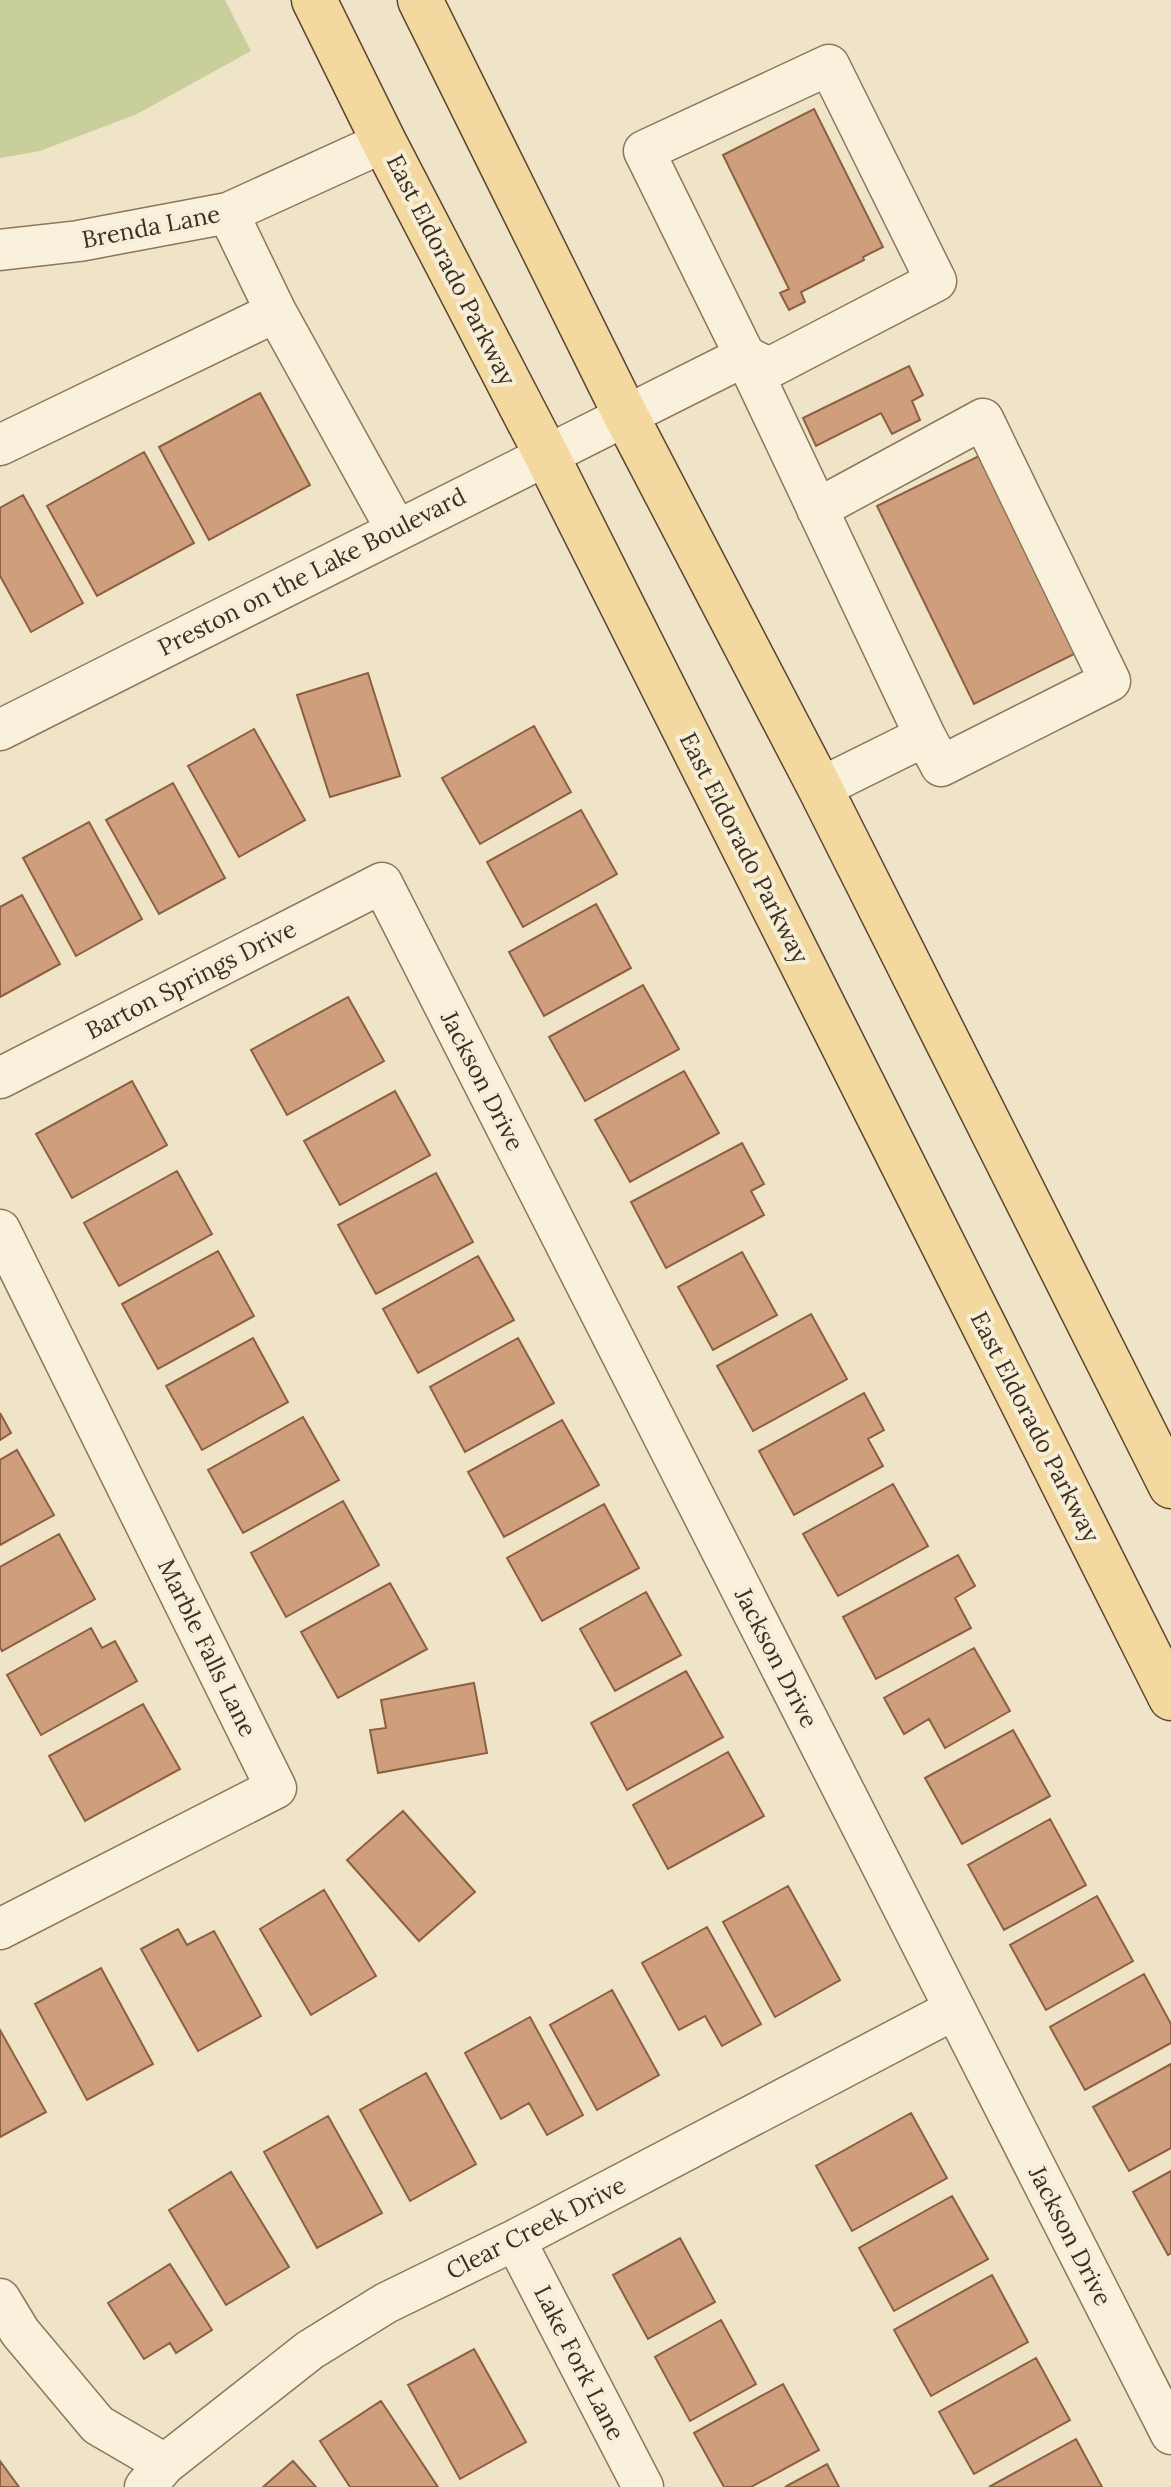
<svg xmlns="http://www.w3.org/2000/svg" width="1171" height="2487" font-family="Lora,serif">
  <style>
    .green { fill: #c9cf9b }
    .building { fill: #cf9f7d; stroke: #8d5f41; stroke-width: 2 }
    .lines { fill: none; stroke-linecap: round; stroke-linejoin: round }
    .minor-casing { stroke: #8d765c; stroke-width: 43 }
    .major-casing { stroke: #5b4430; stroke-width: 47 }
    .minor { stroke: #faf1dc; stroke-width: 40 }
    .major { stroke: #f3d9a0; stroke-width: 44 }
    .labels { text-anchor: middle; stroke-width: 8; stroke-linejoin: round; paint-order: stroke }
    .street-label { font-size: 24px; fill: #3d2e20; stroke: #f7eed8 }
  </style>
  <rect width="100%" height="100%" fill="#f0e4c8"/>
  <path class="green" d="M0 0H225L251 51 137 114 40 151 0 158Z"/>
  <path class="building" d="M814 109 883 247 863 257 864 260 801 292 805 302 789 310 780 293 789 289 723 155Z
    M909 366 923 395 912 401 920 420 892 434 881 413 816 446 803 418Z
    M260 393 310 485 209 540 159 447Z
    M144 452 194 543 97 596 47 506Z
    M985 453 1082 650 974 704 877 506Z
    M23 495 83 603 31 632 0 576V508Z
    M368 673 400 776 330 797 297 695Z
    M534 726 571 792 480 844 442 778Z
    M254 729 305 820 239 857 188 766Z
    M173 783 225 878 159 914 106 820Z
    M581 810 617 874 523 927 487 862Z
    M89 822 142 919 76 956 23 858Z
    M22 895 60 964 0 997V907Z
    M596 904 631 968 544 1016 509 952Z
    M643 985 679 1049 585 1101 549 1037Z
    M348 997 384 1061 287 1115 251 1050Z
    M684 1071 719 1133 630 1182 595 1120Z
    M132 1081 167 1145 72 1198 36 1134Z
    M395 1091 430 1155 340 1205 304 1141Z
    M742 1143 764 1184 751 1191 764 1215 666 1268 631 1202Z
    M177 1171 212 1234 119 1286 84 1223Z
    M436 1173 473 1242 376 1294 338 1225Z
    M218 1251 254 1316 158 1369 122 1304Z
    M742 1252 777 1315 713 1350 678 1287Z
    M478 1256 514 1320 418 1373 383 1309Z
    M811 1314 847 1379 753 1431 717 1366Z
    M253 1338 288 1402 202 1450 166 1386Z
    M518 1338 554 1403 465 1452 430 1387Z
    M864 1393 884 1430 868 1439 883 1466 794 1515 759 1451Z
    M0 1413 11 1433 0 1440Z
    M303 1417 339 1480 243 1533 208 1470Z
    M562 1420 599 1485 504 1537 468 1472Z
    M17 1450 54 1515 0 1545V1460Z
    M893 1484 928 1546 838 1596 803 1534Z
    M343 1501 379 1565 286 1617 251 1553Z
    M604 1504 639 1568 542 1621 507 1558Z
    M59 1534 95 1599 2 1651 0 1647V1567Z
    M958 1555 975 1586 955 1598 971 1628 876 1679 843 1617Z
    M390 1583 427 1649 338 1698 301 1632Z
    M646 1592 681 1655 615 1691 580 1629Z
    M91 1628 102 1648 115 1641 137 1681 41 1735 7 1675Z
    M974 1648 1010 1711 945 1748 929 1719 904 1734 884 1698Z
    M686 1671 723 1737 627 1790 591 1723Z
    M474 1683 487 1753 378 1773 370 1730 386 1728 381 1700Z
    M143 1704 180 1769 85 1821 49 1756Z
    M1013 1730 1050 1796 962 1844 925 1778Z
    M728 1752 764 1816 668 1869 633 1805Z
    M403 1811 475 1892 419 1941 347 1860Z
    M1050 1819 1086 1885 1004 1930 968 1865Z
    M788 1886 840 1980 775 2017 723 1922Z
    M324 1890 376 1976 311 2015 260 1929Z
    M1097 1896 1133 1961 1046 2010 1010 1945Z
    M707 1927 761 2024 722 2046 705 2016 679 2030 642 1963Z
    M178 1929 187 1945 214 1931 261 2016 198 2051 141 1949Z
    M101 1968 153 2064 87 2100 35 2004Z
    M1144 1974 1171 2024V2043L1085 2090 1050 2027Z
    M612 1990 659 2075 597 2110 550 2025Z
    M530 2017 583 2115 547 2135 529 2103 501 2119 465 2053Z
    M0 2030 46 2112 0 2137Z
    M1171 2064V2148L1129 2171 1093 2107Z
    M426 2073 476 2164 410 2201 360 2110Z
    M911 2113 947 2178 852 2231 816 2166Z
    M328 2116 382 2213 317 2248 264 2152Z
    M1171 2171V2253L1168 2255 1133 2192Z
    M231 2172 289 2267 226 2305 169 2210Z
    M952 2196 988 2259 894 2311 859 2248Z
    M680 2238 715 2302 648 2339 613 2275Z
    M170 2264 212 2330 176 2353 170 2343 144 2359 108 2303Z
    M992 2275 1028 2342 931 2396 894 2330Z
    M721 2320 756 2384 690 2421 655 2357Z
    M474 2349 526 2442 460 2479 408 2385Z
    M1036 2358 1070 2420 974 2474 939 2412Z
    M783 2384 819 2450 751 2487H724L694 2433Z
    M381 2401 438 2487H350L320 2441Z
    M1076 2439 1102 2487H989Z
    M0 2461 19 2487H0Z
    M293 2461 316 2487H263Z
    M827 2464 839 2487H785Z"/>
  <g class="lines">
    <g class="minor-casing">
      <path id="minor" d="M228 213 276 312 396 529
        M0 250 79 241 228 213 384 142
        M745 356 925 736 820 788
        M0 445 276 312
        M817 509 983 419 1110 681 941 766 925 736
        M0 730 745 356 644 151 829 65 936 281 769 368 745 356
        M0 1078 382 883 1171 2434
        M0 1230 276 1788 0 1929
        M515 2240 643 2487
        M0 2299 20 2332 98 2425 165 2464
        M145 2487 165 2464 310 2350 386 2303 515 2240 955 2009"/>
    </g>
    <g class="major-casing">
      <path id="major" d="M314 0 384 142 546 454 1171 1698
        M420 0 625 414 820 788 1171 1486"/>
    </g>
    <use href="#minor" class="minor"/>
    <use href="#major" class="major"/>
  </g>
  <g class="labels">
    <g class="street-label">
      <text transform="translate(151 227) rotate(-11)" y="8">Brenda Lane</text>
      <text transform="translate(451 270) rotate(63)" y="8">East Eldorado Parkway</text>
      <text transform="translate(312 572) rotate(-27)" y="8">Preston on the Lake Boulevard</text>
      <text transform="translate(744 848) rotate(63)" y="8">East Eldorado Parkway</text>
      <text transform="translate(191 980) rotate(-27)" y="8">Barton Springs Drive</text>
      <text transform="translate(482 1081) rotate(63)" y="8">Jackson Drive</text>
      <text transform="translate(1035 1427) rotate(63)" y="8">East Eldorado Parkway</text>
      <text transform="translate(207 1648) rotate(64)" y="8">Marble Falls Lane</text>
      <text transform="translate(776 1658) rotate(63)" y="8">Jackson Drive</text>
      <text transform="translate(536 2228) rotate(-27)" y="8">Clear Creek Drive</text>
      <text transform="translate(1070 2236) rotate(63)" y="8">Jackson Drive</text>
      <text transform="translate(579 2363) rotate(63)" y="8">Lake Fork Lane</text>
    </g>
  </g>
</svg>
